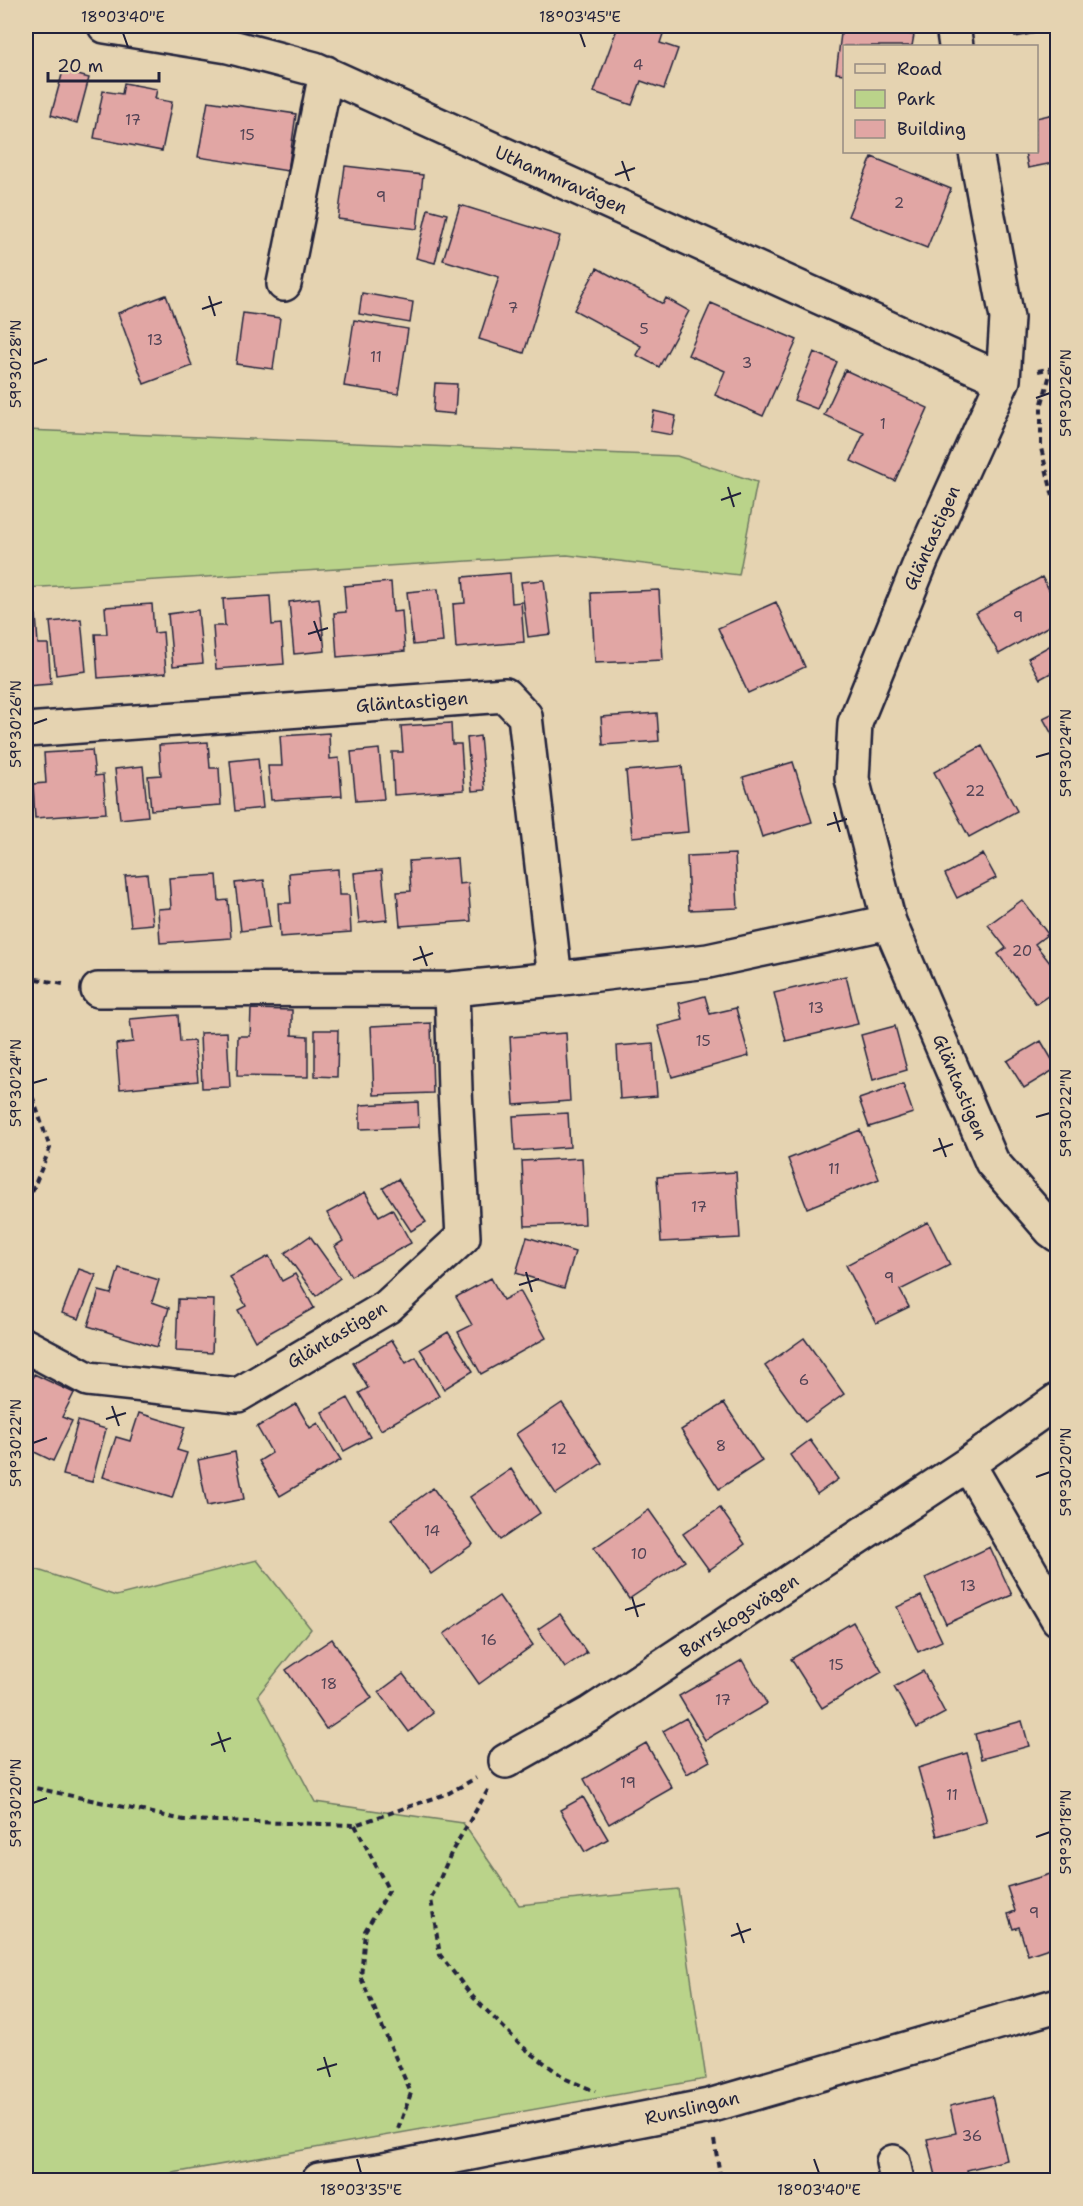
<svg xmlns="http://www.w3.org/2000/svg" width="1083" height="2206" font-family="'Shantell Sans',sans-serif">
	<rect width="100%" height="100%" fill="#e5d3b1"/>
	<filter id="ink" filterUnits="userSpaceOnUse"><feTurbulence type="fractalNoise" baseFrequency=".0167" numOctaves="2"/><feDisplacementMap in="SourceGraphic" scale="12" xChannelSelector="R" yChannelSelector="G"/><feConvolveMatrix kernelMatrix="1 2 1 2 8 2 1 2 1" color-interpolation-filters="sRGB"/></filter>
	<g filter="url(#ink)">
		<path fill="#bad38a" stroke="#6e7a62" stroke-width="1.5" d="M26,430l651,26 80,26 -18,93 -172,-20 -541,33z
			M257,1560l54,69 -53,66 57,107 148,21 56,82 159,-16 28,190 -550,97 -56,4h-74v-614l90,30z"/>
		<path fill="#e1a6a4" stroke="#22223b" stroke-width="1.5" d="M618,26h22l23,8 -3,9 18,6 -14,40 -23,-8 -9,24 -38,-13z
			M842,26l72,9 -2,11h-68v28l-8,-1z
			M1013,26h43l1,3 -42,8z
			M26,60l8,48 -8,1z
			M63,71l26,7 -12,45 -26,-8z
			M124,83l33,6 -2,10 17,3 -10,49 -68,-13 9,-47 19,3z
			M208,101l88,13 -8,57 -90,-14z
			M1058,113v49l-30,6 -3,-16h11v-34z
			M872,157l79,32 -24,59 -79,-32z
			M345,166l78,9 -6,54 -79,-10z
			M460,205l100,31 -36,117 -45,-14 20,-62 -56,-17z
			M428,209l19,5 -12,49 -19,-5z
			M597,268l66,36 3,-6 23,13 -30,56 -23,-12 5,-9 -67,-36z
			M362,293l51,9 -3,21 -51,-9z
			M166,295l26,71 -48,18 -26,-71z
			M711,303l86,37 -34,76 -48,-21 10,-24 -37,-16z
			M243,313l37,5 -7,51 -37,-5z
			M354,320l54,9 -10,65 -54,-8z
			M814,352l23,10 -20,47 -23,-9z
			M845,370l83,38 -33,73 -44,-20 13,-28 -40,-18z
			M435,383l22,1 -2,30 -22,-2z
			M654,411l22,5 -4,19 -22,-4z
			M510,573l2,30 9,-1 3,40 -68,6 -3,-44 12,-1 -2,-26z
			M1042,577l16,29v15l-59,33 -23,-41z
			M544,580l7,54 -23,3 -7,-55z
			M391,582l2,30 9,-1 3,40 -68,6 -3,-44 12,-1 -2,-26z
			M438,589l5,53 -30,3 -6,-53z
			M659,590l4,70 -68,3 -4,-70z
			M270,596l2,29 9,-1 3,40 -68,5 -3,-43h12l-2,-27z
			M319,598l6,53 -31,3 -5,-52z
			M776,602l29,65 -57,26 -30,-65z
			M152,604l2,29 9,-1 3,41 -68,5 -3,-44h12l-2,-27z
			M198,610l5,53 -30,3 -5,-52z
			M36,615l2,29h10l3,40 -25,2v-70z
			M81,619l5,52 -30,4 -6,-53z
			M1058,641v28l-18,10 -12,-21z
			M1058,711v34l-15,-27z
			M657,713l2,28 -56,4 -2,-28z
			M451,723l1,21h9l3,46 -70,5 -2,-43h11l-2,-26z
			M329,733l1,26 9,-1 3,38 -71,4 -3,-34h14l-2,-30z
			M480,736l5,54 -13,1 -5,-53z
			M208,742l2,26h9l2,37 -70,5 -3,-34 13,-1 -2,-30z
			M982,746l35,65 -48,26 -35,-65z
			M379,749l5,50 -28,2 -5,-49z
			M92,750l3,26 8,-1 3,38 -71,5 -2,-34 13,-1 -2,-30z
			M258,758l5,50 -28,3 -5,-50z
			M793,762l19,60 -50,15 -19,-60z
			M143,766l5,50 -28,3 -5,-50z
			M682,766l6,66 -56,5 -6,-66z
			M735,854l3,54 -49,2 -2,-54z
			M983,854l13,24 -39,20 -12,-24z
			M457,858l2,26 9,-1 3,38 -71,5 -3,-34 14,-1 -2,-30z
			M338,869l1,26h10l2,37 -71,5 -2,-34h13l-2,-30z
			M382,870l5,50 -28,3 -5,-50z
			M147,874l6,50 -22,2 -6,-50z
			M217,875l2,26 9,-1 3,38 -71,5 -2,-34 13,-1 -2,-30z
			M264,880l6,47 -29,4 -6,-48z
			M1022,900l26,34 -13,10 23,29v16l-22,15 -38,-50 8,-6 -18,-23z
			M846,976l12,48 -72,17 -12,-48z
			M705,996l5,18 26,-6 13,48 -77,21 -14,-51 25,-6 -4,-17z
			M251,1009l41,1v25l16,1v41l-71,-1 1,-40h12z
			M178,1015l2,27 14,-1 4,40 -78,8 -4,-45 17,-2 -3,-23z
			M431,1023l2,70 -59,2 -3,-69z
			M895,1026l12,44 -34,10 -12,-45z
			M315,1030h23l-1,47 -22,-1z
			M227,1032l3,55 -28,1 -2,-55z
			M566,1033l4,68 -56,4 -4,-68z
			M1041,1041l16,27 -33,20 -17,-27z
			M653,1043l4,53 -37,3 -3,-53z
			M903,1084l10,29 -44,14 -10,-28z
			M418,1102l1,25 -59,2v-24z
			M568,1113l2,34 -55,4 -2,-35z
			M860,1130l19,49 -72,29 -19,-49z
			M582,1158l3,66 -60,2 -3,-65z
			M736,1172l4,66 -79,4 -4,-65z
			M398,1179l28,43 -15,9 -28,-43z
			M365,1192l14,24 13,-7 19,34 -60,33 -16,-30 8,-5 -16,-28z
			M928,1222l22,43 -50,25 9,17 -33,16 -30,-58z
			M310,1236l30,42 -24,18 -31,-43z
			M527,1237l48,15 -11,36 -48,-15z
			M269,1256l13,25 13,-7 19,34 -59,33 -17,-31 8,-4 -16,-29z
			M119,1268l40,12 -7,22 17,6 -12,39 -69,-21 11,-35 12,3z
			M79,1269l17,6 -17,44 -17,-6z
			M491,1278l12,22 17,-9 26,47 -65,36 -23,-42 14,-7 -16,-28z
			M178,1299l36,1 -2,53 -36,-2z
			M448,1332l25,39 -29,18 -24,-40z
			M804,1338l40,56 -39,28 -40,-56z
			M392,1340l14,23 10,-6 23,39 -58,34 -22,-37 9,-5 -15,-25z
			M34,1374l40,19 -12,24 10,4 -19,40 -27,-13v-56z
			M348,1398l22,39 -26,14 -22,-39z
			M562,1403l40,60 -46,31 -40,-60z
			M724,1403l38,58 -43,28 -38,-59z
			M296,1404l14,24 8,-5 23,37 -61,36 -21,-35 13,-8 -15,-26z
			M139,1413l46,14 -8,23 10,3 -15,45 -69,-21 13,-40 14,4z
			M78,1421l28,8 -14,53 -29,-7z
			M810,1440l28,39 -21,15 -27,-39z
			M235,1452l9,47 -37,7 -9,-46z
			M511,1469l29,44 -40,27 -30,-43z
			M433,1488l40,56 -42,30 -40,-55z
			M720,1508l25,36 -36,26 -26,-36z
			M649,1510l36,51 -56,38 -35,-51z
			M990,1547l22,48 -66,29 -21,-46z
			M499,1596l34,49 -54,39 -35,-50z
			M921,1596l21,45 -24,11 -21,-45z
			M560,1614l27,39 -22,15 -27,-39z
			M853,1622l29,50 -60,36 -31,-49z
			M332,1639l40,59 -46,31 -40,-59z
			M742,1660l25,44 -62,36 -26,-44z
			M923,1671l22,42 -28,15 -23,-41z
			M403,1674l30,39 -24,19 -30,-40z
			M686,1718l24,43 -23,13 -24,-43z
			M1022,1721l7,25 -48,13 -6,-25z
			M646,1743l26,45 -63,36 -25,-45z
			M967,1753l20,69 -50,14 -19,-68z
			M583,1797l25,42 -23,13 -25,-42z
			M1057,1872l1,73 -30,10 -9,-28 -6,2 -5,-15 7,-3 -8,-24z
			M992,2096l15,64 -40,10 2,7 -16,3h-16l-10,-41 29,-6 -6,-27z"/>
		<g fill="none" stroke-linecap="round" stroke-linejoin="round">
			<defs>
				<path id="minor" d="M105,26l123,20 87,23 688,311
					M953,26l3,20
					M976,152l31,166 -4,62 -82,181 -66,162 -3,56 37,143 103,240 59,68 7,5
					M284,284l42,-211
					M26,730l479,-35 20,21 30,263 -103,10 -354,1
					M555,979l153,-18 181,-39
					M26,1346l62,33 150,16 149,-88 76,-70 -8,-147 -3,-101
					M968,1464l90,155
					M506,1761l85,-48 377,-249 90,-64
					M893,2162l4,18
					M319,2180l65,-10 325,-64 349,-101"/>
			</defs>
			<use href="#minor" stroke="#22223b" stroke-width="38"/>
			<path stroke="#22223b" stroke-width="4" stroke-dasharray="6 4.5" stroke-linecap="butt" d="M1052,367l-11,40v41l17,69
				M1038,371l20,-4
				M26,977l37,7
				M26,1078l24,70 -24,58
				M26,1786l158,34 171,5 94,-32 27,-15
				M488,1790l-36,61 -21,48 9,56 32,41 51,51 43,32 29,12
				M355,1825l34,66 -24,40 -4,47 50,115 -14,39
				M714,2140l7,40"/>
			<use href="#minor" stroke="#e5d3b1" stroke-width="33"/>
		</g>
	</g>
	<path fill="none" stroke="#22223b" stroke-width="2" d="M123,33l5,14M580,33l5,14M622,161l7,20M615,175l20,-7M209,296l6,20M202,309l20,-7M33,364l14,-5M1036,398l14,-5M728,487l6,20M721,500l20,-7M314,621l7,20M308,634l20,-6M33,724l14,-5M1036,757l14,-4M834,812l6,20M827,825l20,-6M420,946l7,20M413,960l20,-7M33,1083l14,-4M1036,1117l14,-4M939,1138l7,19M933,1151l20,-7M526,1272l6,20M519,1285l20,-6M112,1406l7,20M106,1419l20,-6M33,1443l14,-5M1036,1477l14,-5M632,1597l6,20M625,1610l20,-6M218,1732l7,20M211,1745l20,-7M33,1803l14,-5M1036,1837l14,-5M737,1923l7,20M731,1936l20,-7M324,2057l6,20M317,2070l20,-6M357,2159l4,14M814,2159l5,14"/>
	<g text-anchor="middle" stroke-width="5" stroke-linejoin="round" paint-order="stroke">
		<g font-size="15" fill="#524355">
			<text x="638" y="70">4</text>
			<text x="133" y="125">17</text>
			<text x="247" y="140">15</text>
			<text x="381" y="202">9</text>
			<text x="899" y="208">2</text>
			<text x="513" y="313">7</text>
			<text x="644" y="334">5</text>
			<text x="155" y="345">13</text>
			<text x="376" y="362">11</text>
			<text x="747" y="368">3</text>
			<text x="883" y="429">1</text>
			<text x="1018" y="622">9</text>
			<text x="975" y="796">22</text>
			<text x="1022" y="956">20</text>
			<text x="816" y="1013">13</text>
			<text x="703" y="1046">15</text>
			<text x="834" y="1174">11</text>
			<text x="699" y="1212">17</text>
			<text x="889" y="1283">9</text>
			<text x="804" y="1385">6</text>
			<text x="721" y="1451">8</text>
			<text x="559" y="1454">12</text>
			<text x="432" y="1536">14</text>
			<text x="639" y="1559">10</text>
			<text x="968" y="1591">13</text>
			<text x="489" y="1645">16</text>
			<text x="836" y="1670">15</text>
			<text x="329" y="1689">18</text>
			<text x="723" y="1705">17</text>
			<text x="628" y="1788">19</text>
			<text x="952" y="1800">11</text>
			<text x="1034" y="1918">9</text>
			<text x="972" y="2141">36</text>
		</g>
		<g font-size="18" fill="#22223b" stroke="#e5d3b1">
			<text transform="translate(561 180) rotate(24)" y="6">Uthammravägen</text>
			<text transform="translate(932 538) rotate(-66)" y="6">Gläntastigen</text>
			<text transform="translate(412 702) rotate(-4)" y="6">Gläntastigen</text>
			<text transform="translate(960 1087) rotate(67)" y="6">Gläntastigen</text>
			<text transform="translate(337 1335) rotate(-31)" y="6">Gläntastigen</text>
			<text transform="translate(739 1616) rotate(-33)" y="6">Barrskogsvägen</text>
			<text transform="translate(692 2108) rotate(-13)" y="6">Runslingan</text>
		</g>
	</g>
	<rect width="1083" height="2206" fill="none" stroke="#e5d3b1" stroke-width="66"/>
	<rect x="843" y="45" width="195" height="108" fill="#e5d3b1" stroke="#978c82" stroke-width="1.5"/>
	<rect x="855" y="64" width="30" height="9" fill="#e5d3b1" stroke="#978c82" stroke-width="1.5"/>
	<text x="897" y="75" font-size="18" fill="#22223b">Road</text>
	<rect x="855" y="90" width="30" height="18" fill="#bad38a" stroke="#978c82" stroke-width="1.5"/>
	<text x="897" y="105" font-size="18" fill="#22223b">Park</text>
	<rect x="855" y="120" width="30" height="18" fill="#e1a6a4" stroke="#978c82" stroke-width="1.5"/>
	<text x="897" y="135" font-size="18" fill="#22223b">Building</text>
	<path d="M48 72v9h111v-9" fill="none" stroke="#22223b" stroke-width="3"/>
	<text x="57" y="72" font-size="18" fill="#22223b" stroke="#e5d3b1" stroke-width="4.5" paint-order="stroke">20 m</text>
	<rect x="33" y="33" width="1017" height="2140" fill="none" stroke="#22223b" stroke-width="2"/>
	<g font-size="15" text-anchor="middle" fill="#22223b">
		<text x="123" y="22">18°03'40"E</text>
		<text x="580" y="22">18°03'45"E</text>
		<text transform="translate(16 364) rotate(-90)" y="5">59°30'28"N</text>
		<text transform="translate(1066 393) rotate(-90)" y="5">59°30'26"N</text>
		<text transform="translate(16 724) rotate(-90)" y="5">59°30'26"N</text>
		<text transform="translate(1066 753) rotate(-90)" y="5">59°30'24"N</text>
		<text transform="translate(16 1083) rotate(-90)" y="5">59°30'24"N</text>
		<text transform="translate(1066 1113) rotate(-90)" y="5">59°30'22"N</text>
		<text transform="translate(16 1443) rotate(-90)" y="5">59°30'22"N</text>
		<text transform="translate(1066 1472) rotate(-90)" y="5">59°30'20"N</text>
		<text transform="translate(16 1803) rotate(-90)" y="5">59°30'20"N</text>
		<text transform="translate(1066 1832) rotate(-90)" y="5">59°30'18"N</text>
		<text x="361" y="2195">18°03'35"E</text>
		<text x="819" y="2195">18°03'40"E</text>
	</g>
</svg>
